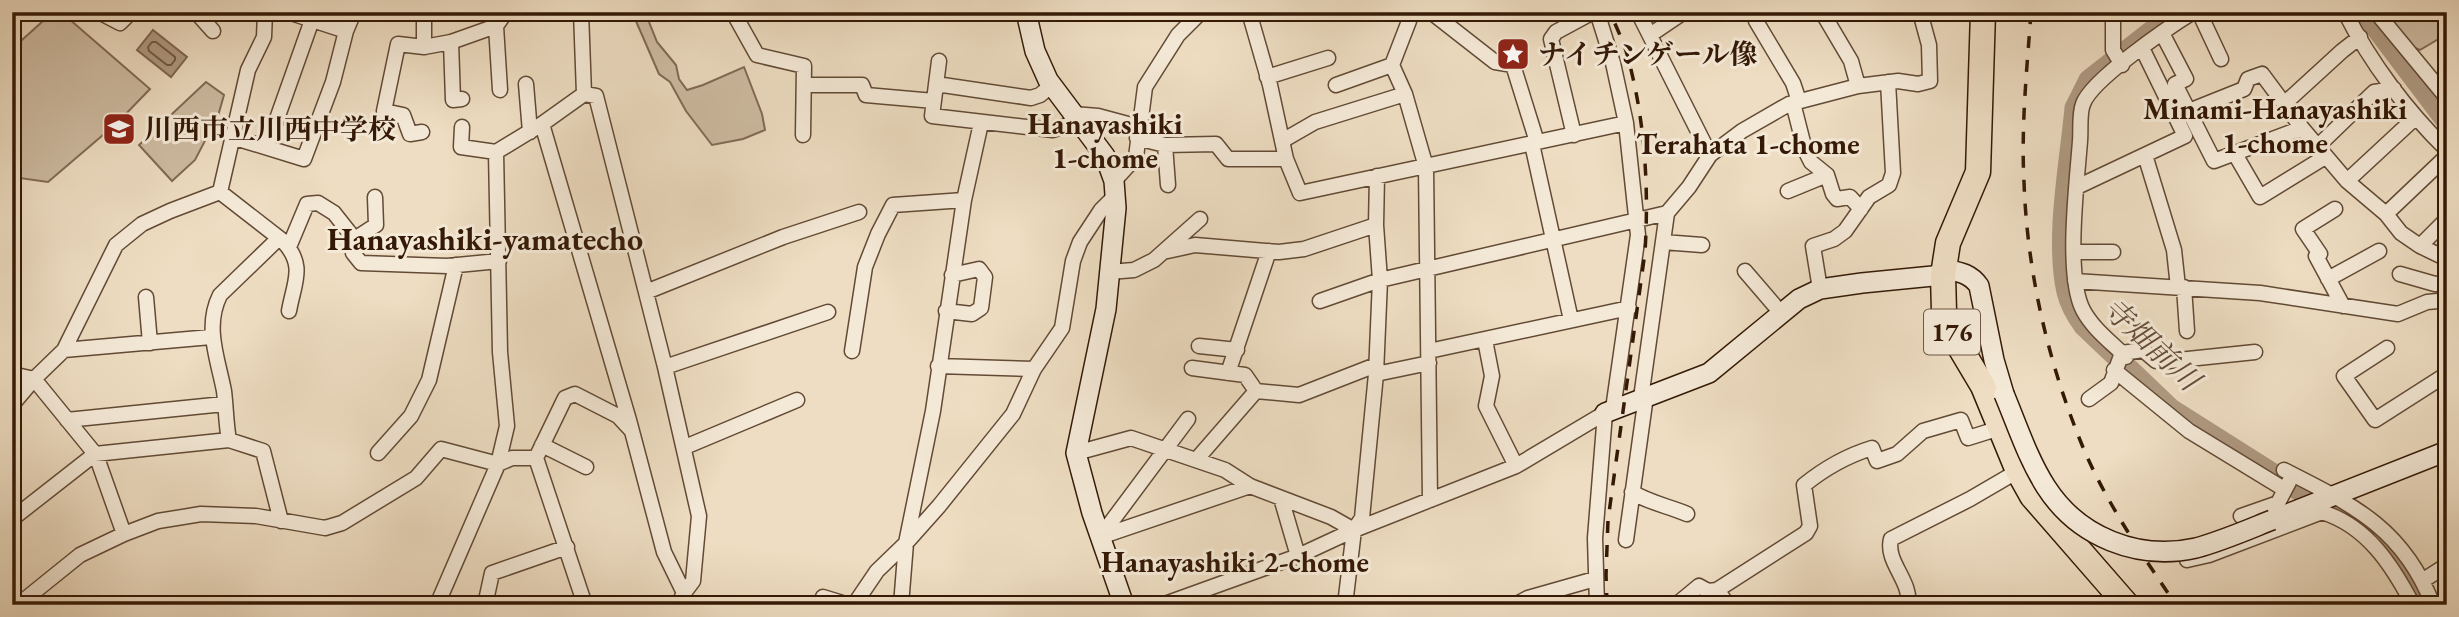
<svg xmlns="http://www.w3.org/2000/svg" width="2459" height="617" font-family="'EB Garamond','Noto Serif JP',serif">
	<rect width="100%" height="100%" fill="#eeddc2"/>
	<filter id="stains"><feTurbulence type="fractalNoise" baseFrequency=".00286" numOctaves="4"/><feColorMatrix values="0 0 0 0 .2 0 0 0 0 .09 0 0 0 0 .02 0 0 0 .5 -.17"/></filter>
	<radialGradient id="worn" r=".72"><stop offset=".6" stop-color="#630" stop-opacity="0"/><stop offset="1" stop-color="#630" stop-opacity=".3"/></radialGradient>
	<path fill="#cebca2" stroke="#816a54" stroke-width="2" d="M53,12h8l89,77 -33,34 -69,59 -36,-5v-128z
		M632,12h13l12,30 19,23 3,14 8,11 16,-5 41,-18 18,47 3,16 -22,9 -31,6 -26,-34 -16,-29 -11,-8z
		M2382,12h65v22l-27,16 -10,-4z
		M206,82l18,13 -6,21 -23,44 -23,21 -33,-36z"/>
	<path fill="#af9a82" stroke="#7e6650" stroke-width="2" d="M153,30l34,27 -16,20 -34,-27z"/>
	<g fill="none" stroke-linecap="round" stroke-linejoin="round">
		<path stroke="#725a44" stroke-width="2" d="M152,42h4l19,15v3l-4,5h-4l-18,-14 -1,-4z"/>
		<path stroke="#af9a82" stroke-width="21" d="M2176,12l-87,68 -14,28c-5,55 -20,130 -8,184 3,13 9,23 17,34l87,83 137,87 47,25 33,25 18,22 15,37
			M2364,12l83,110"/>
		<defs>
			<path id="street" d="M99,12l21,11 11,-11
				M196,12l17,19
				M288,12l58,19
				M424,12v35l27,-5 45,-16 10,-14
				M581,12l3,82 -42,30 87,296 35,132 20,41 -6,12
				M733,12l24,43 47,11 -1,69
				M1249,12l21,73 16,74 14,34 326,-70
				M1408,12l1,9 -17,44 13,29 21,73 4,333
				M1431,12l64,50 18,3 24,77
				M1597,12l16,51 13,60 12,112 -25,174
				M1638,12l72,143
				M1754,12l2,9 37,62 6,18
				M1822,12l29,49 7,25
				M2113,12v38l9,15
				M2199,12l22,47
				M2345,12c25,50 62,99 102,138
				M2376,12l71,86
				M12,15l3,-3
				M496,26l4,64
				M2162,33l24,46 -11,5 39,77 88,-33
				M1650,35l34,-23
				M451,42l2,58 9,-1
				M939,61l-7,55 121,14 26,-9
				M1267,77l61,-19
				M526,84l4,48
				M936,84l95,14 9,-3 12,-10
				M804,85h58l4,10 68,6
				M1336,85l56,-20
				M584,94l12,2 69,271 34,149 -6,65 -9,12
				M1793,103l12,47 6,12 16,13 6,19 4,5 13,-2 11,12
				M2284,104l58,-53 18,-14
				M2189,111l55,-22 4,-10 14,-5 40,54 45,53 39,33 15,19 19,13 27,13
				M1073,114l25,2 41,11
				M462,127l-1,20 35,5
				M422,132l-12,2 -7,-19 -19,-4 14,-67 26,3
				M1574,135l-23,-96 5,-7 37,-20
				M232,137l72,22 29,-77 13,-51 8,-19
				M1137,138l28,7 51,-1 12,15h58
				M1282,141l33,-19 90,-28
				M1532,144l39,176
				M1165,145l3,40
				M267,147l45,-127
				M2317,147l57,-55 20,-3
				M2235,154l25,43 65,-40
				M2145,155l29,95 4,37
				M1114,181l22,-24 9,-70 33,-52 23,-23
				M2347,181l69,-64
				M2077,187l108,-51 -43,-88
				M1788,191l39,-16
				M220,192l63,49c23,25 11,41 6,70
				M2335,209l-32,20 17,25 -4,2 27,50
				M2386,214l61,-58
				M353,240l23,-15 -1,-28
				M1663,242l39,3
				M2420,246l27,-27
				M289,247l18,-43 11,-1 16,10 19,24v16l8,10 86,3 52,-5
				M1163,252l32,-7 84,7 25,-3 72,-24
				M2074,252h39
				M1745,271l36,42
				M1109,272l25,-2 20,-10 46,-41
				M2400,274l35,10 12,-1
				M2328,279l51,-28
				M2075,281l185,12 138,21 29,-12 11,-1 9,4
				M2184,287l3,44
				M1820,289l-7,-43 21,-7 11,-8 24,-34 20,-12 4,-12 -5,-91
				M646,292l137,-55 76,-25
				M146,297l4,46
				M1320,301l60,-21 287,-67
				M946,311l26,3 9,-6 4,-31 -6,-8 -27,6
				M1485,340l7,36 -6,30 30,60
				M1199,346l38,4
				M2387,348l-43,28 31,44 72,-46
				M64,350l147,-13
				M852,351l13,-84 13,-33 15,-29 71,-5
				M1429,351l200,-43
				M2126,357c-15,-15 -33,-28 -43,-47 -18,-35 -6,-128 -3,-169 1,-11 -1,-27 3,-37 8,-24 86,-77 110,-92
				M938,366l96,3
				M665,367l163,-55
				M1192,368l53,7 11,16 -60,69
				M2114,370l75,61 95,58
				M1228,373l41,-122
				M12,374l22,5 62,76 28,79
				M1376,374l53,-11
				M1256,391l43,4 77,-30
				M1641,398l26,-185 22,-26 21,-32 32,-24 47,-27 69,-18 40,-5 20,3 12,-3 -1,-36 -9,-33
				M2089,399l22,-16 11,-30 21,-3 13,11h13l86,-9
				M12,405l22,-26 30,-29 52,-105 26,-21 28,-13 50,-19 28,-122 16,-33 1,-25
				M1188,419l-88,118 150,-51
				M67,420l157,-16
				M229,440l34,11 18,70
				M542,445l44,22
				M685,447l112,-47
				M378,453l33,-37 18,-36 27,-115
				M1076,453l55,-15 94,32 25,16 81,31 23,13
				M536,458l49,147
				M2284,470c69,35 119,58 149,135
				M1632,492c17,11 37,14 55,22
				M1281,498l17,58
				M2241,516l37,-13 11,-21
				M12,519l83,-65 134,-14c-3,-16 -3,-33 -5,-49 -6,-32 -20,-64 -4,-96l59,-57
				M1626,540l20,-144
				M2187,560l22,-5 113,-43c45,14 70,53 91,93
				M2422,581l25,-16
				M1717,590l11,15
				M18,605l62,-50 44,-21 34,-13 43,-7 55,2 69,12 17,-5 74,-45 25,-29 57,15 14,-6h24l29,-60 10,-4 43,22 13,14
				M437,605l61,-141 9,-38 -7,-74 -4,-200 46,-28
				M485,605l7,-32 75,-26
				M820,605l3,-8 26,8
				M854,605l23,-34 29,-28 33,-37 74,-92 21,-45 28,-41 11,-67 7,-19 21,-32 14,-14
				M901,605l5,-62 27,-132 31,-211 17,-77
				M1162,605l136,-49 56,-26 162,-64 89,-53
				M1345,605l9,-75 8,-12 14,-144 4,-94 -4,-55 1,-49
				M1515,605l13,-7 67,-19
				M1597,605l-2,-67 10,-125
				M1676,605l23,-19 9,5 9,-1 89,-57 4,-7 -6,-41c21,-17 42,-29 68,-37l5,13 20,-7 26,-23 38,-11 7,18 32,-10
				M1908,605c4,-24 -23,-43 -17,-66l79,-40 48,-28"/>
			<path id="secondary" d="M1026,12l9,39 13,29 57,76 9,25 2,27 -10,101 -30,144 16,60 32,92
				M1944,269c15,3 26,4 35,17l15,74 10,34
				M1605,413l104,-40 90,-74 21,-10 42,-6 81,-8
				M2272,520l175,-69"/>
			<path id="highway" d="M1983,12l-5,160 -30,71 -5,32 1,37 11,27 28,47 35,85 14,25 95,109"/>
		</defs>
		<use href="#street" stroke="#624a35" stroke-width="17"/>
		<use href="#secondary" stroke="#341906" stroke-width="22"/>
		<use href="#highway" stroke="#341906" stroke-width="27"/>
		<use href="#street" stroke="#f4e9d7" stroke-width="14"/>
		<use href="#secondary" stroke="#f4e9d7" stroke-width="19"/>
		<use href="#highway" stroke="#eeddc2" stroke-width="24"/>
		<path stroke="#341906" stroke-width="3.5" stroke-dasharray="12 12" stroke-linecap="butt" d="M2031,12c-4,57 -10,113 -7,170 3,88 23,176 56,258 23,58 61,113 96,165
			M1607,605l-1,-30 2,-55 37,-268c4,-64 0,-132 -17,-194 -4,-16 -12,-31 -18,-46"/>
		<defs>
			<path id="secondary-bridge" d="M2004,394c13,31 24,65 42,93 32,50 92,74 150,61 26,-7 51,-18 76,-28"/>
		</defs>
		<use href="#secondary-bridge" stroke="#341906" stroke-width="22" stroke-linecap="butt"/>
		<use href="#secondary-bridge" stroke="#f4e9d7" stroke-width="19"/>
	</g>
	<defs>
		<symbol id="sight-square" viewBox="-11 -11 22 22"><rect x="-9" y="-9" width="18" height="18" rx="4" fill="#8f2418" stroke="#f4e9d7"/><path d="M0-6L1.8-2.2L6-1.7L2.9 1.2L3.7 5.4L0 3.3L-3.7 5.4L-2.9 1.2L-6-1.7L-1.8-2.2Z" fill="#fff"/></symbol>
		<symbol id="school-square" viewBox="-11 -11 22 22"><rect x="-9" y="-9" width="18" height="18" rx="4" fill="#8f2418" stroke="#f4e9d7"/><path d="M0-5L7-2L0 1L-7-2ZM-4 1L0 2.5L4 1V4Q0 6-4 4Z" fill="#fff"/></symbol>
	</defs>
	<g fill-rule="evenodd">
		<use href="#sight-square" x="1494" y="35" width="38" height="38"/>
		<use href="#school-square" x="100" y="110" width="38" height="38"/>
	</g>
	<g text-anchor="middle" stroke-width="6" stroke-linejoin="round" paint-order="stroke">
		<rect fill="#f4e9d7" stroke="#6e5745" stroke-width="2" x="1924" y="309.5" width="56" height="45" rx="5"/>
		<g font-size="26" font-weight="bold" fill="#341906">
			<text x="1952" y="341">176</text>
		</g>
		<g font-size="28" font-weight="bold" fill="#341906" stroke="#f4e9d7" text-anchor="start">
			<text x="1538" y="64">ナイチンゲール像</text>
			<text x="144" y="139">川西市立川西中学校</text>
		</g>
		<g font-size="30" font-weight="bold" fill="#341906" stroke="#f4e9d7">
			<text x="2275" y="119">Minami-Hanayashiki<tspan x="2275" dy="34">1-chome</tspan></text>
			<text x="1105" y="134">Hanayashiki<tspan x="1105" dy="34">1-chome</tspan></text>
			<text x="1748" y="154">Terahata 1-chome</text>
			<text x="1235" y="572">Hanayashiki 2-chome</text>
		</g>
		<g font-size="30" font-style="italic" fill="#654d38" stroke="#f4e9d7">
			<text transform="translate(2151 344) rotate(43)" y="10">寺畑前川</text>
		</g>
		<g font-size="32" font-weight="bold" fill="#341906" stroke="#f4e9d7">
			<text x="485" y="250">Hanayashiki-yamatecho</text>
		</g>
	</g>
	<rect width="2459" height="617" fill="none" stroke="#eeddc2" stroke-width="42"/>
	<rect x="14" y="14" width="2431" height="589" fill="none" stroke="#341906" stroke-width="3.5"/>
	<rect x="21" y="21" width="2417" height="575" fill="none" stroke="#341906" stroke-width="2"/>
	<rect width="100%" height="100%" filter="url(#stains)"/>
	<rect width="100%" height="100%" fill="url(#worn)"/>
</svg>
